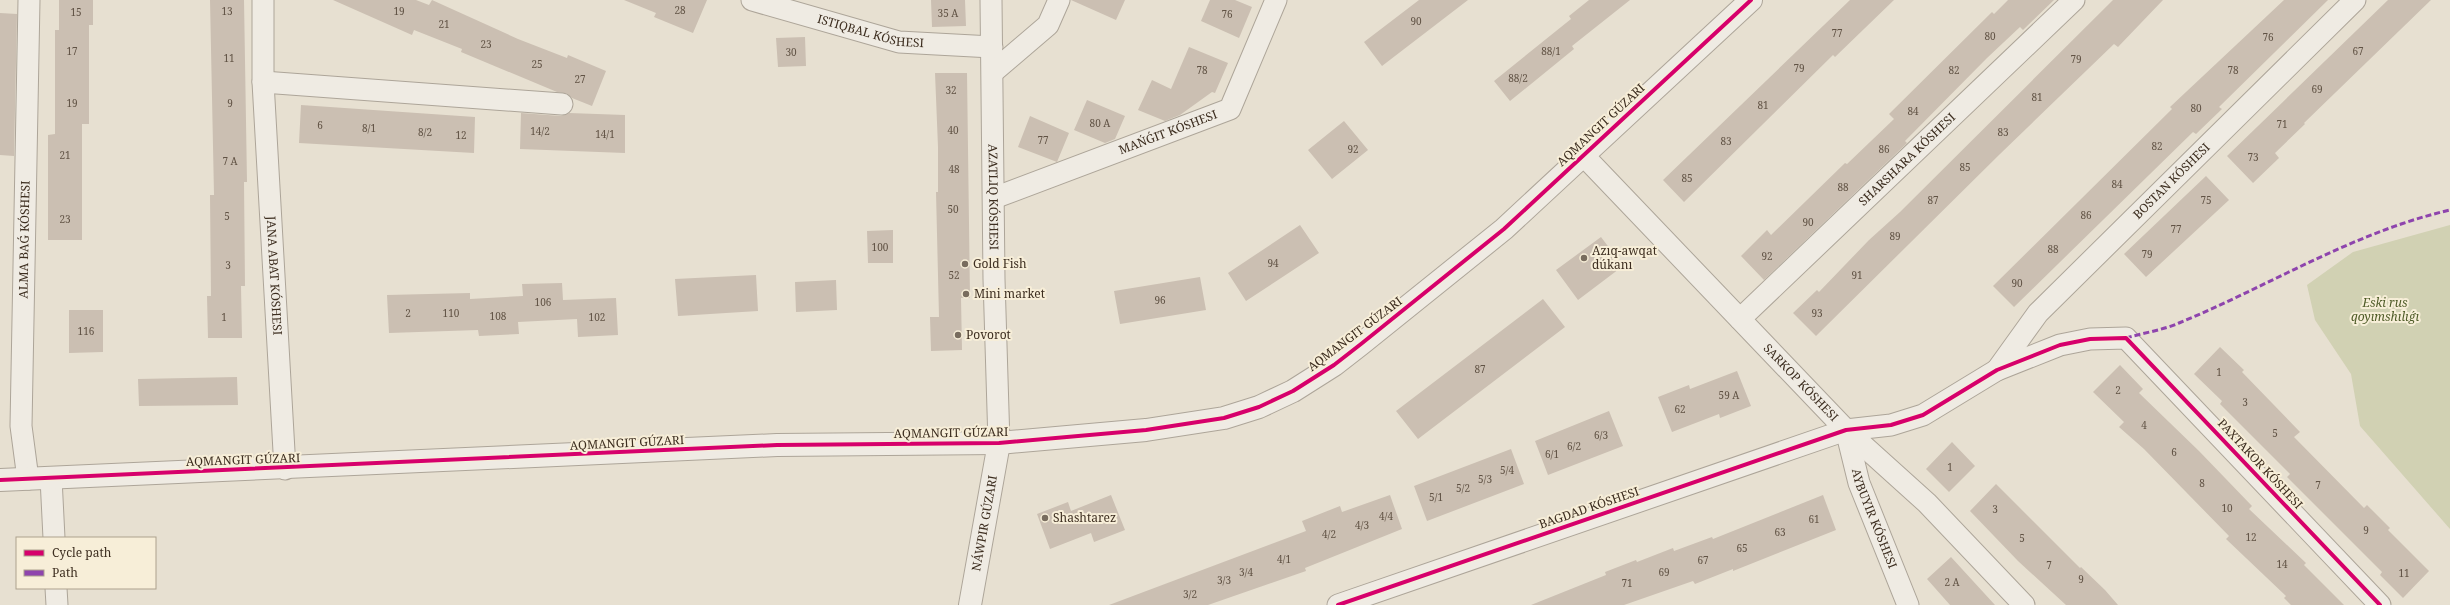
<svg xmlns="http://www.w3.org/2000/svg" width="2450" height="605" font-family="'Noto Serif',serif">
	<rect width="100%" height="100%" fill="#e7e0d1"/>
	<path fill="#d1d1b3" d="M2450,225v304l-90,-103 -9,-52 -36,-54 -8,-35 46,-33z"/>
	<path fill="#cbbfb2" d="M59,0h34v25h-4v99h-7v116h-34v-105l7,-1v-104h4z
		M210,0h34l3,182h-3l1,104h-4l1,52h-34l-1,-42h4l-1,-101h4z
		M333,0h83l13,5 3,-5 86,39 49,19 1,-3 38,16 -14,35 -20,-8 -4,-4 -11,-2 -96,-40 1,-3 -48,-19 -2,5z
		M624,0h83l-14,33 -39,-16 2,-4z
		M931,0h34l1,26 -34,1z
		M1071,0h54l-9,20z
		M1210,0h25l17,7 -13,31 -38,-17z
		M1419,0h49l-86,66 -18,-24z
		M1589,0h41l-58,46 2,3 -64,52 -16,-20 77,-62 -2,-3z
		M1850,0h44l-59,57 -2,-2 -149,147 -21,-22z
		M2008,0h46l-31,30 -3,-3 -33,31 -82,83 2,2 -143,137 -23,-24 26,-26 4,5 74,-72 2,1 47,-45 -5,-5 103,-102 2,2z
		M2113,0h50l-45,47 -4,-3 -114,110 -184,182 -23,-23 24,-23 2,2 50,-52 31,-28z
		M2284,0h44l-109,107 3,2 -26,25 -3,-2 -179,175 -21,-21 179,-177 -2,-2z
		M2388,0h43l-127,123 1,1 -30,29 4,5 -26,25 -26,-27z
		M0,13l17,1 -3,142 -14,-1z
		M805,37l1,29 -28,1 -2,-29z
		M1189,47l39,16 -13,30 -3,-1 -32,23 -15,6 -27,-11 14,-30 19,9z
		M935,73h32l3,225h-9l1,52 -31,1 -1,-34h9l-3,-125h2v-45z
		M1087,100l38,16 -10,23 -10,4 -31,-13z
		M301,105l174,12 -1,36 -175,-10z
		M521,113l40,3 8,-3 56,2v38l-105,-4z
		M1030,116l39,17 -12,29 -39,-15z
		M1344,121l24,29 -36,29 -24,-29z
		M2206,176l23,24 -83,77 -22,-23z
		M1300,225l19,28 -73,48 -18,-28z
		M893,230v33h-25l-1,-32z
		M1601,237l22,29 -45,34 -22,-30z
		M756,275l2,36 -80,5 -3,-37z
		M1200,277l6,33 -86,14 -6,-33z
		M836,280l1,30 -41,2 -1,-30z
		M562,283l1,17 53,-2 2,37 -40,2 -1,-18 -59,3 1,12 -40,2 -1,-6 -89,3 -2,-38 83,-2v6l53,-3 -1,-12z
		M1543,299l22,28 -147,112 -22,-28z
		M69,310h34v42l-34,1z
		M2220,347l24,23 -2,2 58,60 -6,5 70,71 3,-3 23,23 -2,2 41,41 -26,27 -23,-23 2,-3 -95,-95 3,-3 -70,-70 2,-3 -28,-27z
		M2120,365l23,24 -4,4 60,58 53,55 -3,3 57,54 -2,2 40,40h-53l-7,-7 2,-2 -60,-57 3,-3 -85,-87 -25,-22 5,-5 -31,-30z
		M1737,371l14,35 -31,12 -1,-4 -47,18 -14,-35 31,-12 1,4z
		M237,377l1,28 -99,1 -1,-27z
		M1609,411l14,35 -75,29 -13,-34z
		M1952,442l23,24 -26,26 -23,-23z
		M1511,449l13,35 -97,37 -13,-35z
		M1996,484l84,84 1,-1 24,23 13,15h-52l-48,-44 -48,-50z
		M1111,495l14,35 -31,12 -3,-9 -41,16 -13,-35 31,-12 3,9z
		M1390,495l12,34 -97,39 1,3 -98,34h-99l197,-74 -4,-10 38,-15 2,6z
		M1823,495l13,35 -103,41v-2l-38,15 -2,-3 -69,24h-93l75,-30 -1,-3 31,-12 1,2 36,-14 1,3 38,-14 1,2z
		M1951,557l44,48h-45l-23,-26z"/>
	<g fill="none" stroke-linecap="round" stroke-linejoin="round">
		<defs>
			<g id="minor">
				<path id="s1" d="M263,0v82l22,387"/>
				<path id="s2" d="M752,0l147,42 93,5"/>
				<path id="s3" d="M991,0l3,279 5,164"/>
				<path d="M993,72l55,-47 11,-25"/>
				<path d="M263,82l299,22"/>
				<path id="s4" d="M1583,155l263,275 81,73 97,102"/>
				<path id="s5" d="M994,198l236,-89 46,-109"/>
				<path id="s6" d="M1740,319l334,-319"/>
				<path id="s7" d="M1997,370l41,-57 317,-313"/>
				<path id="s8" d="M1846,430l13,53 49,122"/>
				<path d="M51,478l3,60"/>
				<path id="s9" d="M28,479l-7,-53 8,-426"/>
				<path d="M56,588l1,17"/>
				<path d="M1338,605l508,-175 45,-5 32,-10 74,-45 63,-25 30,-6 36,-1 254,267"/>
			</g>
			<g id="tertiary">
				<path d="M0,480l777,-35 222,-2 147,-13 78,-12 35,-11 34,-16 41,-26 27,-21 143,-115 247,-229"/>
				<path id="s10" d="M970,605l29,-162"/>
			</g>
		</defs>
		<use href="#minor" stroke="#ada599" stroke-width="23"/>
		<use href="#tertiary" stroke="#ada599" stroke-width="24"/>
		<use href="#minor" stroke="#efebe3" stroke-width="21"/>
		<use href="#tertiary" stroke="#efebe3" stroke-width="22"/>
		<path stroke="#8e44ad" stroke-width="3" stroke-dasharray="6 3" stroke-linecap="butt" d="M2126,338c17,-5 37,-8 53,-15 90,-37 175,-91 271,-113"/>
		<defs>
			<path id="cycleway" d="M0,480l777,-35 222,-2 147,-13 78,-12 35,-11 34,-16 41,-26 27,-21 143,-115 247,-229
				M1338,605l508,-175 45,-5 32,-10 74,-45 63,-25 30,-6 36,-1 254,267"/>
		</defs>
		<use href="#cycleway" stroke="#f7eed8" stroke-width="6"/>
		<use href="#cycleway" stroke="#d6006c" stroke-width="4"/>
	</g>
	<g fill="#786c5e" stroke="#f7eed8" stroke-width="1.5">
		<circle cx="1584" cy="258" r="4"/>
		<circle cx="965" cy="264" r="4"/>
		<circle cx="966" cy="294" r="4"/>
		<circle cx="958" cy="335" r="4"/>
		<circle cx="1045" cy="518" r="4"/>
	</g>
	<g text-anchor="middle" stroke-width="4" stroke-linejoin="round" paint-order="stroke">
		<g font-size="10" fill="#605244">
			<text x="680" y="14">28</text>
			<text x="227" y="15">13</text>
			<text x="399" y="15">19</text>
			<text x="76" y="16">15</text>
			<text x="948" y="17">35 А</text>
			<text x="1227" y="18">76</text>
			<text x="1416" y="25">90</text>
			<text x="444" y="28">21</text>
			<text x="1837" y="37">77</text>
			<text x="1990" y="40">80</text>
			<text x="2268" y="41">76</text>
			<text x="486" y="48">23</text>
			<text x="72" y="55">17</text>
			<text x="1551" y="55">88/1</text>
			<text x="2358" y="55">67</text>
			<text x="791" y="56">30</text>
			<text x="229" y="62">11</text>
			<text x="2076" y="63">79</text>
			<text x="537" y="68">25</text>
			<text x="1799" y="72">79</text>
			<text x="1202" y="74">78</text>
			<text x="1954" y="74">82</text>
			<text x="2233" y="74">78</text>
			<text x="1518" y="82">88/2</text>
			<text x="580" y="83">27</text>
			<text x="2317" y="93">69</text>
			<text x="951" y="94">32</text>
			<text x="2037" y="101">81</text>
			<text x="72" y="107">19</text>
			<text x="230" y="107">9</text>
			<text x="1763" y="109">81</text>
			<text x="2196" y="112">80</text>
			<text x="1913" y="115">84</text>
			<text x="1100" y="127">80 А</text>
			<text x="2282" y="128">71</text>
			<text x="320" y="129">6</text>
			<text x="369" y="132">8/1</text>
			<text x="953" y="134">40</text>
			<text x="540" y="135">14/2</text>
			<text x="425" y="136">8/2</text>
			<text x="2003" y="136">83</text>
			<text x="605" y="138">14/1</text>
			<text x="461" y="139">12</text>
			<text x="1043" y="144">77</text>
			<text x="1726" y="145">83</text>
			<text x="2157" y="150">82</text>
			<text x="1353" y="153">92</text>
			<text x="1884" y="153">86</text>
			<text x="65" y="159">21</text>
			<text x="2253" y="161">73</text>
			<text x="230" y="165">7 А</text>
			<text x="1965" y="171">85</text>
			<text x="954" y="173">48</text>
			<text x="1687" y="182">85</text>
			<text x="2117" y="188">84</text>
			<text x="1843" y="191">88</text>
			<text x="1933" y="204">87</text>
			<text x="2206" y="204">75</text>
			<text x="953" y="213">50</text>
			<text x="2086" y="219">86</text>
			<text x="227" y="220">5</text>
			<text x="65" y="223">23</text>
			<text x="1808" y="226">90</text>
			<text x="2176" y="233">77</text>
			<text x="1895" y="240">89</text>
			<text x="880" y="251">100</text>
			<text x="2053" y="253">88</text>
			<text x="2147" y="258">79</text>
			<text x="1767" y="260">92</text>
			<text x="1273" y="267">94</text>
			<text x="228" y="269">3</text>
			<text x="954" y="279">52</text>
			<text x="1857" y="279">91</text>
			<text x="2017" y="287">90</text>
			<text x="1160" y="304">96</text>
			<text x="543" y="306">106</text>
			<text x="408" y="317">2</text>
			<text x="451" y="317">110</text>
			<text x="1817" y="317">93</text>
			<text x="498" y="320">108</text>
			<text x="224" y="321">1</text>
			<text x="597" y="321">102</text>
			<text x="86" y="335">116</text>
			<text x="1480" y="373">87</text>
			<text x="2219" y="376">1</text>
			<text x="2118" y="394">2</text>
			<text x="1729" y="399">59 А</text>
			<text x="2245" y="406">3</text>
			<text x="1680" y="413">62</text>
			<text x="2144" y="429">4</text>
			<text x="2275" y="437">5</text>
			<text x="1601" y="439">6/3</text>
			<text x="1574" y="450">6/2</text>
			<text x="2174" y="456">6</text>
			<text x="1552" y="458">6/1</text>
			<text x="1950" y="471">1</text>
			<text x="1507" y="474">5/4</text>
			<text x="1485" y="483">5/3</text>
			<text x="2202" y="487">8</text>
			<text x="2318" y="489">7</text>
			<text x="1463" y="492">5/2</text>
			<text x="1436" y="501">5/1</text>
			<text x="2227" y="512">10</text>
			<text x="1995" y="513">3</text>
			<text x="1386" y="520">4/4</text>
			<text x="1814" y="523">61</text>
			<text x="1362" y="529">4/3</text>
			<text x="2366" y="534">9</text>
			<text x="1780" y="536">63</text>
			<text x="1329" y="538">4/2</text>
			<text x="2251" y="541">12</text>
			<text x="2022" y="542">5</text>
			<text x="1742" y="552">65</text>
			<text x="1284" y="563">4/1</text>
			<text x="1703" y="564">67</text>
			<text x="2282" y="568">14</text>
			<text x="2049" y="569">7</text>
			<text x="1246" y="576">3/4</text>
			<text x="1664" y="576">69</text>
			<text x="2404" y="577">11</text>
			<text x="2081" y="583">9</text>
			<text x="1224" y="584">3/3</text>
			<text x="1952" y="586">2 А</text>
			<text x="1627" y="587">71</text>
			<text x="1190" y="598">3/2</text>
		</g>
		<g font-size="12" fill="#3d2e20" stroke="#f7eed8">
			<text dy="4" stroke="none"><textPath href="#s2" startOffset="123">ISTIQBAL KÓSHESI</textPath></text>
			<text transform="translate(1601 125) rotate(-43)" y="4">AQMANGIT GÚZARI</text>
			<text dy="4" stroke="none"><textPath href="#s5" startOffset="186">MAŃǴIT KÓSHESI</textPath></text>
			<text dy="4" stroke="none"><textPath href="#s6" startOffset="231">SHARSHARA KÓSHESI</textPath></text>
			<text dy="4" stroke="none"><textPath href="#s7" startOffset="258">BOSTAN KÓSHESI</textPath></text>
			<text dy="4" stroke="none"><textPath href="#s3" startOffset="197">AZATLIQ KÓSHESI</textPath></text>
			<text dy="4" stroke="none"><textPath href="#s9" startOffset="240">ALMA BAǴ KÓSHESI</textPath></text>
			<text dy="4" stroke="none"><textPath href="#s1" startOffset="276">JANA ABAT KÓSHESI</textPath></text>
			<text transform="translate(1355 334) rotate(-37)" y="4">AQMANGIT GÚZARI</text>
			<text dy="4" stroke="none"><textPath href="#s4" startOffset="315">SARKOP KÓSHESI</textPath></text>
			<text transform="translate(951 433) rotate(-1)" y="4">AQMANGIT GÚZARI</text>
			<text transform="translate(627 443) rotate(-3)" y="4">AQMANGIT GÚZARI</text>
			<text transform="translate(243 460) rotate(-2)" y="4">AQMANGIT GÚZARI</text>
			<text transform="translate(2260 464) rotate(47)" y="4">PAXTAKOR KÓSHESI</text>
			<text transform="translate(1589 508) rotate(-19)" y="4">BAGDAD KÓSHESI</text>
			<text dy="4" stroke="none"><textPath href="#s8" startOffset="93">AYBUYIR KÓSHESI</textPath></text>
			<text dy="4" stroke="none"><textPath href="#s10" startOffset="83">NÁWPIR GÚZARI</textPath></text>
		</g>
		<g font-size="12" fill="#3d2e20" stroke="#f7eed8" text-anchor="start">
			<text x="1592" y="255">Azıq-awqat<tspan x="1592" dy="14">dúkanı</tspan></text>
			<text x="973" y="268">Gold Fish</text>
			<text x="974" y="298">Mini market</text>
			<text x="966" y="339">Povorot</text>
			<text x="1053" y="522">Shashtarez</text>
		</g>
		<g font-size="12" font-style="italic" fill="#4d5a26" stroke="#f7eed8">
			<text x="2385" y="307">Eski rus<tspan x="2385" dy="14">qoyımshılıǵı</tspan></text>
		</g>
	</g>
	<rect x="16" y="537" width="140" height="52" fill="#f7eed8" stroke="#ada18e"/>
	<rect x="24" y="550" width="20" height="6" fill="#d6006c" stroke="#ada18e"/>
	<text x="52" y="557" font-size="12" fill="#3d2e20">Cycle path</text>
	<rect x="24" y="570" width="20" height="6" fill="#8e44ad" stroke="#ada18e"/>
	<text x="52" y="577" font-size="12" fill="#3d2e20">Path</text>
</svg>
